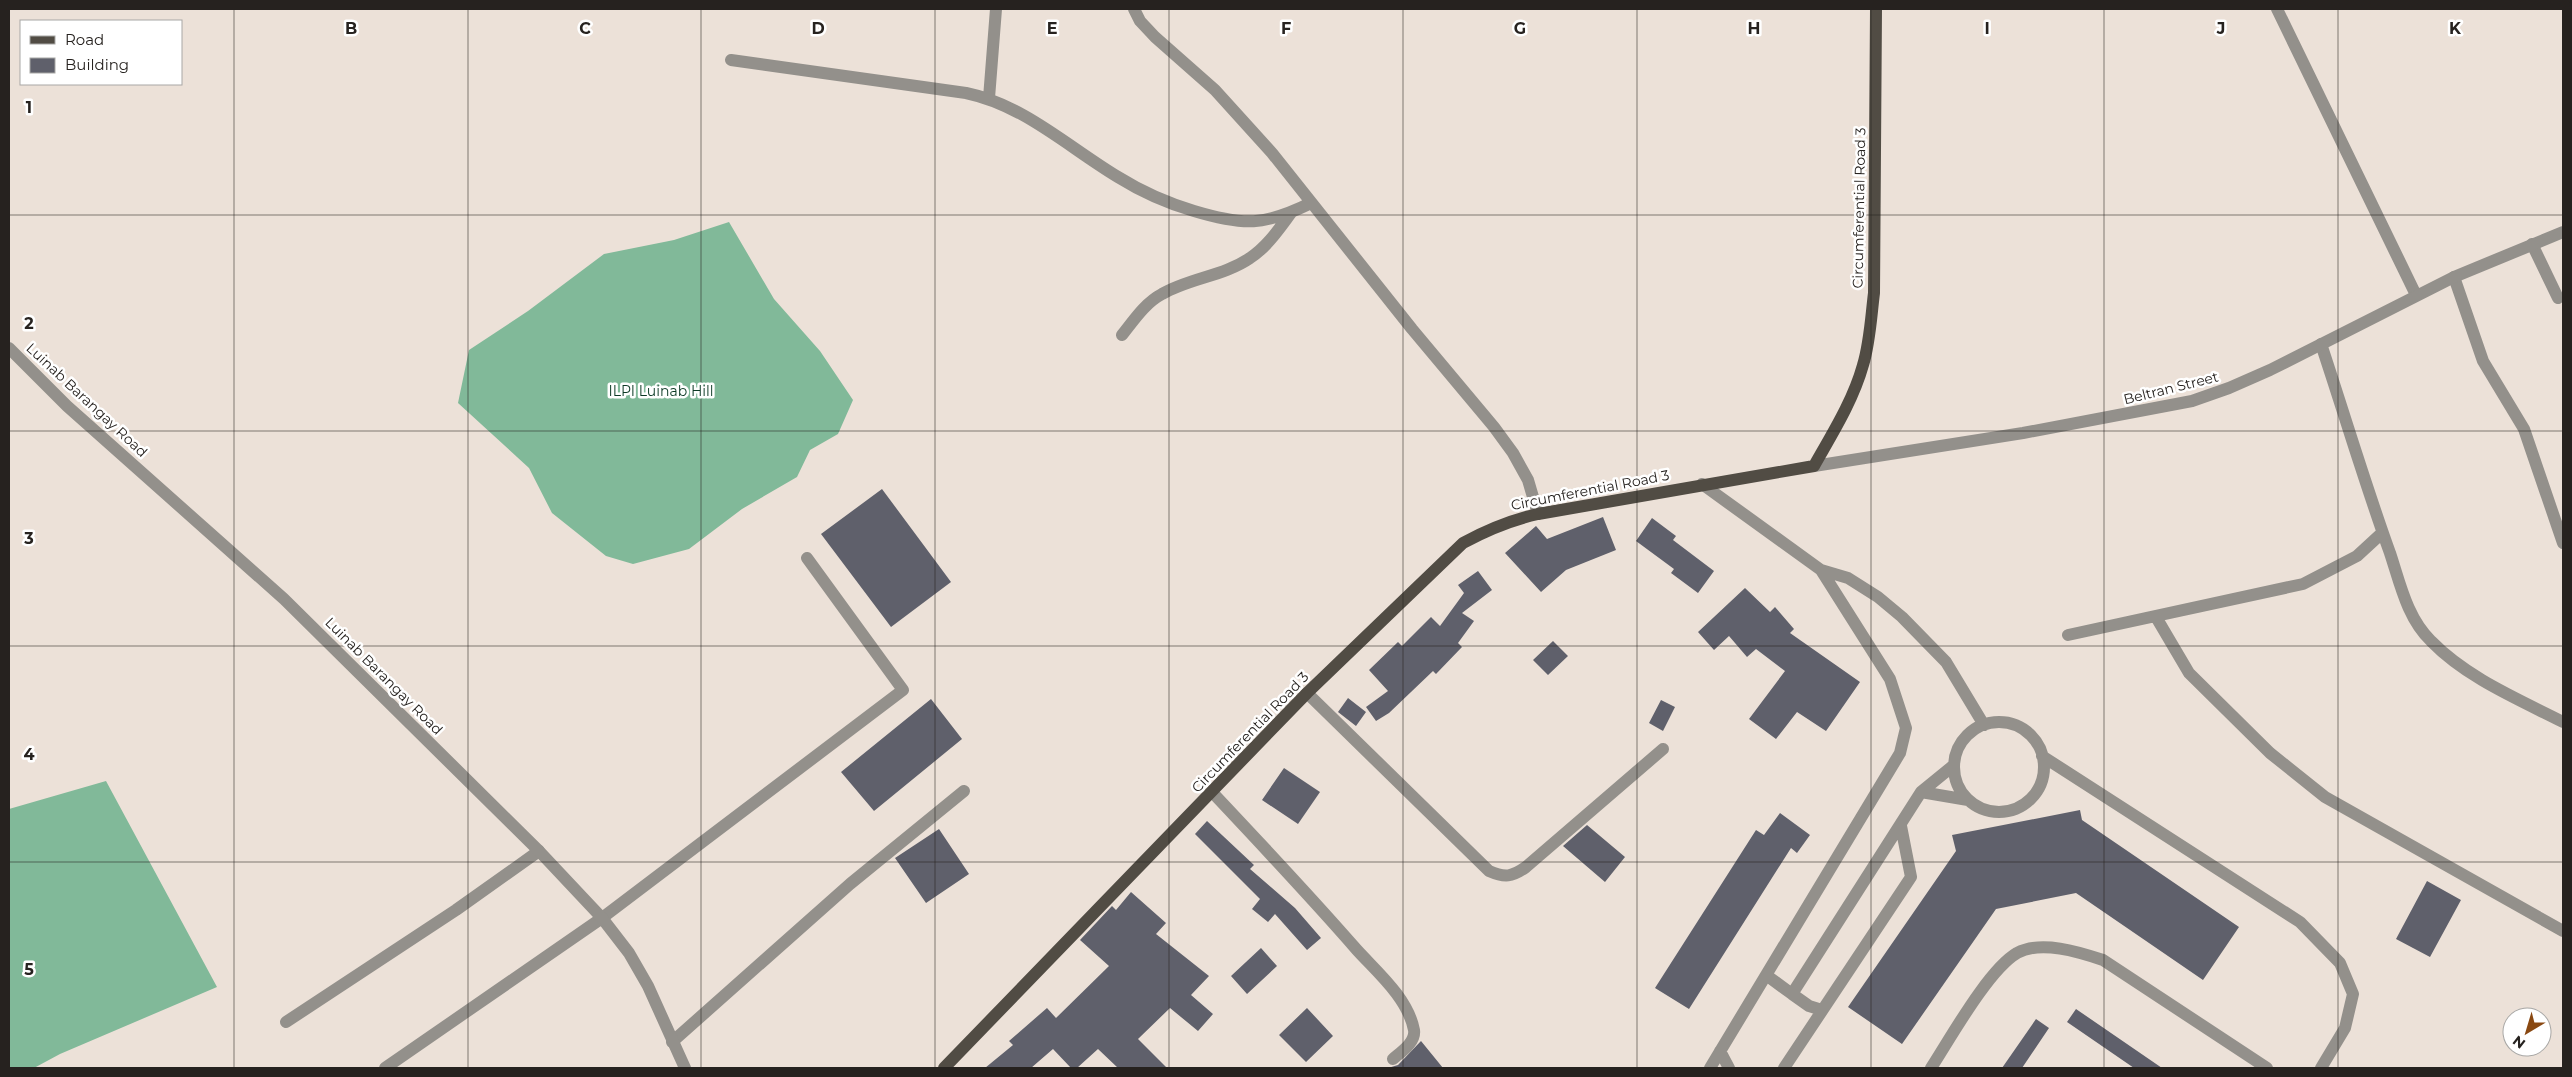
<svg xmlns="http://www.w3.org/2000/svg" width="2572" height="1077" font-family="Montserrat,sans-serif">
	<rect width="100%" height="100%" fill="#ece1d8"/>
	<path fill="#81b999" d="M729,222l45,77 46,52 33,49 -15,34 -28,16 -13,27 -55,32 -53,40 -56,15 -27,-8 -54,-43 -23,-45 -71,-65 11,-53 59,-39 76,-57 70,-14z
		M106,781l111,206 -157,67 -26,14h-25v-259z"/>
	<path fill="#5f606b" d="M882,489l69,93 -60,45 -70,-93z
		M1603,517l13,33 -50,20 -25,22 -36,-39 31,-27 11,13z
		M1652,518l24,18 -3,4 41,31 -16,22 -27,-20 3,-4 -38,-28z
		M1478,571l14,19 -30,23 12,8 -16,22 4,4 -26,27 -3,-3 -44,42 -13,8 -10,-14 22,-16 -19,-21 29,-28 4,4 29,-29 9,9 24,-33 -6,-8z
		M1745,588l25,24 5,-5 19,22 -4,4 70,49 -34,49 -29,-19 -21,27 -27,-20 36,-48 -29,-22 -9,8 -18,-21 -15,14 -16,-18z
		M1553,641l15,15 -20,19 -15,-15z
		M1348,698l18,14 -10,14 -18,-14z
		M931,699l31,40 -88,72 -33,-39z
		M1661,700l14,7 -12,24 -14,-8z
		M1284,768l36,24 -22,32 -36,-24z
		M2080,810l2,10 157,107 -36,53 -127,-87 -80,16 -94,135 -54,-37 108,-156 -4,-16z
		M1780,813l30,22 -13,18 -6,-5 -102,161 -34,-21 101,-158 8,5z
		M1207,821l47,44 -4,4 45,39 26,30 -14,12 -32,-36 -7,8 -16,-13 8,-10 -65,-65z
		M1587,825l38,32 -20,25 -42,-36z
		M939,829l30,45 -43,29 -31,-45z
		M2427,881l34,19 -31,57 -34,-18z
		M1131,892l35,31 -10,11 53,42 -18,19 22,19 -15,17 -28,-23 -32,31 29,29h-49l-20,-19 -21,19h-6l-18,-19 -22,19h-46l28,-23 -4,-4 38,-33 9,10 53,-52 -29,-26 32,-34 4,4z
		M1261,948l16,18 -30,28 -16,-18z
		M1307,1008l26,28 -27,26 -27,-27z
		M2076,1009l86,59h-28l-67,-46z
		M2036,1019l13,9 -27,40h-20z
		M1421,1041l22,27h-55l10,-3z"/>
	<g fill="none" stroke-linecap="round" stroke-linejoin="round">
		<path stroke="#93908b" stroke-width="12" d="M2532,244l26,54
			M1702,484l119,86 27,8 30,19 24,20 44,45 38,63
			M1954 767a45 45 0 1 1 90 0a45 45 0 1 1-90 0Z
			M2042,756l258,166 40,41 13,31 -8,34 -24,40
			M1921,792l47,8
			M602,918l301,-228 -96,-132
			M1766,975l26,19 129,-202 33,-27
			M1792,994l17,12 13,4
			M1720,1051l9,17
			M1710,1068l190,-315 6,-25 -16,-49 -69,-109
			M1784,1068l127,-191 -10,-51
			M1931,1068c19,-29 57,-98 86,-115 24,-13 62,-1 86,7l164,108"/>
		<path stroke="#93908b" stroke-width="12" d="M1134,9l6,12 15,16 60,53 57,63 140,176 82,98 19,26 15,27 10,34
			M2277,9l139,286
			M731,60l235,33c58,12 102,54 152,84 24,15 49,26 76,34 50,15 70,15 117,-8
			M989,98l7,-89
			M2454,277l29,84 41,68 39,114
			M1122,335c12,-15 23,-32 40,-41 27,-16 62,-18 88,-36 17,-11 29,-29 41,-45
			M2321,344c23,69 44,140 69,209 10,30 17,65 41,88 36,37 87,58 132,81
			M2156,617l33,56 81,80 55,44 238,134
			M2068,635l235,-51 54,-28 25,-23
			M1307,693l182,178c16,7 23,6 37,-4l137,-118
			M1212,792c49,52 98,104 145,158 20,22 51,48 57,80 2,12 -13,22 -21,29
			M286,1022l170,-112 83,-59
			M672,1042l178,-158 114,-93
			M385,1068l217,-150"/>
		<path stroke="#93908b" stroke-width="12" d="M9,348l58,58 217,193 255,252 63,67 27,35 19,33 37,82
			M1814,466l209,-33 169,-32 37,-13 41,-18 184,-93 109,-45"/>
		<path stroke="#514c44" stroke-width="12" d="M944,1068l363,-375 156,-150c24,-13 48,-23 75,-29l276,-48c18,-32 39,-65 49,-101 7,-23 8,-48 11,-72l2,-284"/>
	</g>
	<path fill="none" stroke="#26221f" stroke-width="1" stroke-opacity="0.55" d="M234,9v1059M468,9v1059M701,9v1059M935,9v1059M1169,9v1059M1403,9v1059M1637,9v1059M1871,9v1059M2104,9v1059M2338,9v1059M9,215h2554M9,431h2554M9,646h2554M9,862h2554"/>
	<g text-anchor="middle" stroke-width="5" stroke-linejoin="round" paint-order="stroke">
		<g font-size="14" fill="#26221f" stroke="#fff">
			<text transform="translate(1859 208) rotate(-89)" y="5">Circumferential Road 3</text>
			<text transform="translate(2171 388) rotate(-14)" y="5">Beltran Street</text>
			<text transform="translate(87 400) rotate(43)" y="5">Luinab Barangay Road</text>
			<text transform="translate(1590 490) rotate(-11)" y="5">Circumferential Road 3</text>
			<text transform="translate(384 676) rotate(45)" y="5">Luinab Barangay Road</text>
			<text transform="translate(1250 732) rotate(-46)" y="5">Circumferential Road 3</text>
		</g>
		<g font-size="14" fill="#0c3a25" stroke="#fff">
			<text x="661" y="396">ILPI Luinab Hill</text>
		</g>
	</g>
	<g font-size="16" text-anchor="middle" font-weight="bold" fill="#26221f" stroke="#fff" stroke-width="5" stroke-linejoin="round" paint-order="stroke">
		<text x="351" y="34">B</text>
		<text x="585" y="34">C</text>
		<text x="818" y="34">D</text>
		<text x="1052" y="34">E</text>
		<text x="1286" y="34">F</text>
		<text x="1520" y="34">G</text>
		<text x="1754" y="34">H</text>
		<text x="1987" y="34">I</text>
		<text x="2221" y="34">J</text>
		<text x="2455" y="34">K</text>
		<text x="29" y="113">1</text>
		<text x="29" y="329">2</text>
		<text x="29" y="544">3</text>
		<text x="29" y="760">4</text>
		<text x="29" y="975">5</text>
	</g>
	<rect width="2572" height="1077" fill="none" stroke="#26221f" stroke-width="20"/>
	<rect x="20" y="20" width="162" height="65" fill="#ffffff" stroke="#a8a7a5"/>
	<rect x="30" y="36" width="25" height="8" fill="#514c44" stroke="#a8a7a5"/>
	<text x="65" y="45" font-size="15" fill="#26221f">Road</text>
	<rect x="30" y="58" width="25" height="15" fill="#5f606b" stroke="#a8a7a5"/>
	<text x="65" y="70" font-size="15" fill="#26221f">Building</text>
	<g transform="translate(2527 1032) rotate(218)"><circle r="24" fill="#ffffff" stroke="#a8a7a5"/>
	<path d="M0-4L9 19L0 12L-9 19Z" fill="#894811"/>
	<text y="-8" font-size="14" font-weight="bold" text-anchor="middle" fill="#26221f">N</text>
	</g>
</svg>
